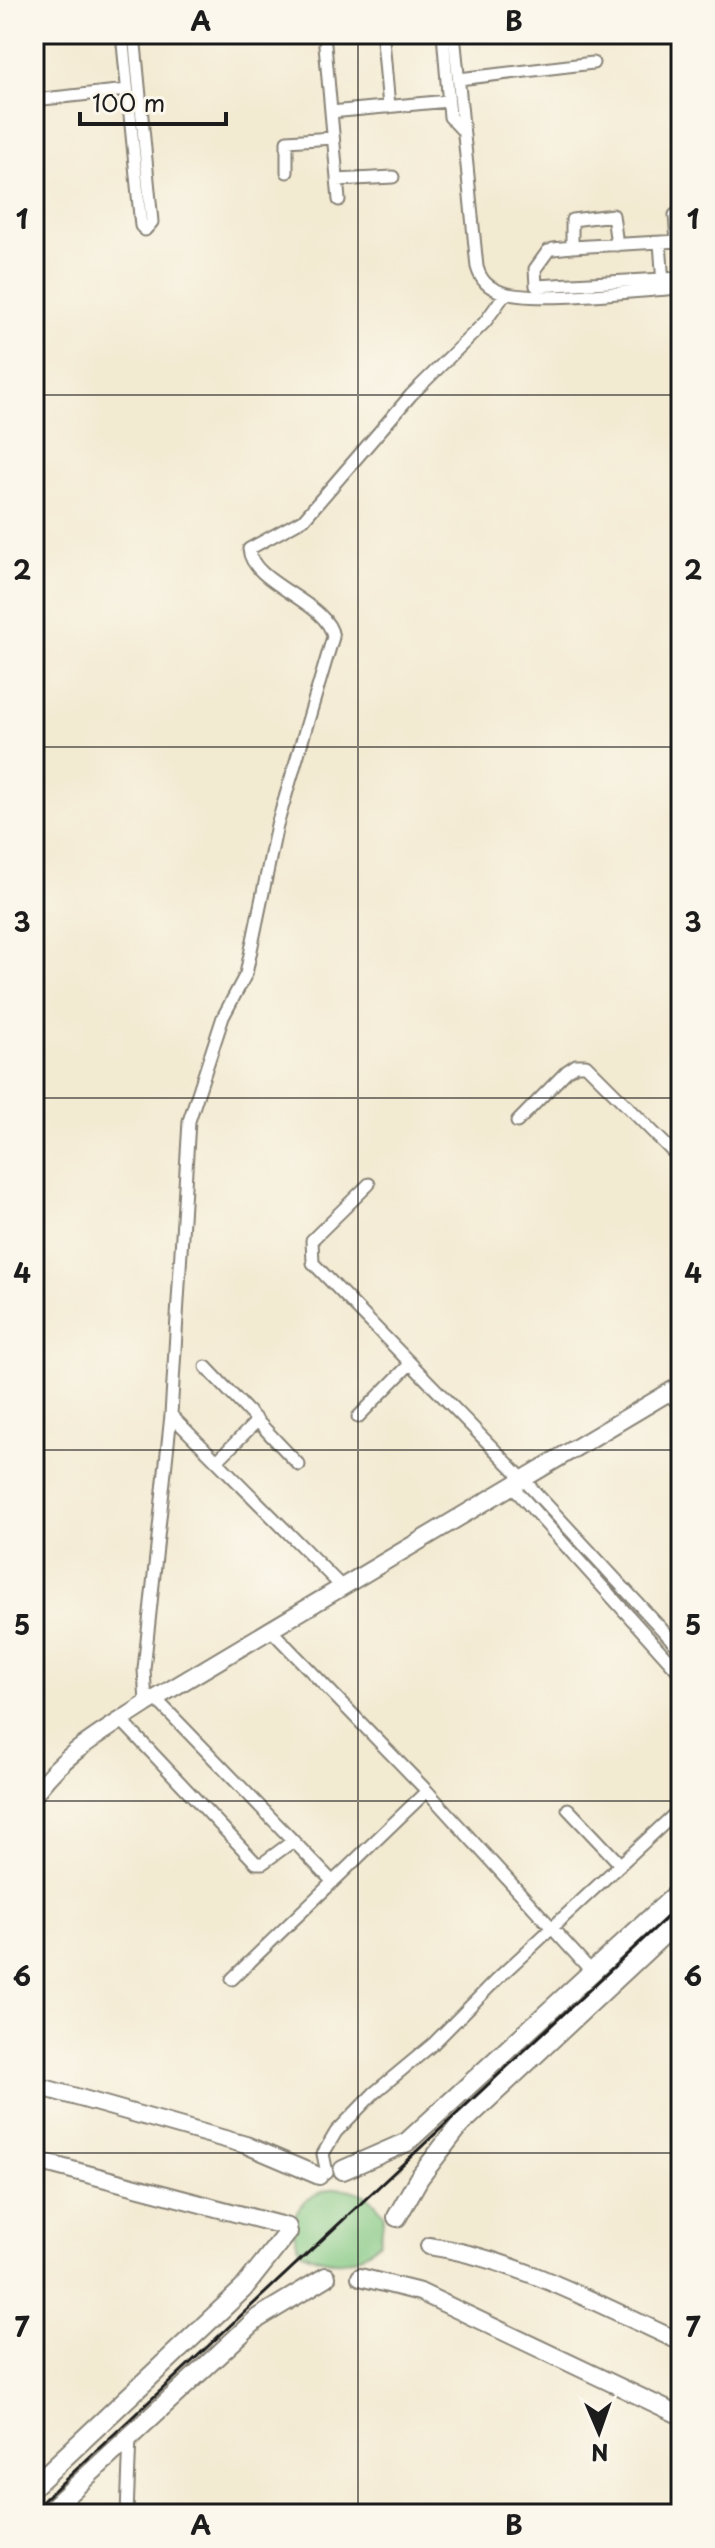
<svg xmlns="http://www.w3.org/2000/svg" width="715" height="2548" font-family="'Playpen Sans',sans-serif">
	<rect width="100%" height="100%" fill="#fbf7ec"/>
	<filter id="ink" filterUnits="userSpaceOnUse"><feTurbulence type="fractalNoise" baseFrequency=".0125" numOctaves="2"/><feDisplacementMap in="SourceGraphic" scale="16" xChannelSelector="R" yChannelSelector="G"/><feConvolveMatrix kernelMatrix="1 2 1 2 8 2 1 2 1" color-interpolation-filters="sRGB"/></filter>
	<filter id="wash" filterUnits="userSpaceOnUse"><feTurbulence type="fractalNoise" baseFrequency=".006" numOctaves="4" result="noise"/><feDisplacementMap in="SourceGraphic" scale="32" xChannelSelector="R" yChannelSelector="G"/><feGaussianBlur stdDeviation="1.8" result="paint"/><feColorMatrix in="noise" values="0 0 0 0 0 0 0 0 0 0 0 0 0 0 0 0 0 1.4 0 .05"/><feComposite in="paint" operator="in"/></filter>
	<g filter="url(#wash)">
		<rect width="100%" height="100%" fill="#f3ead2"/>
		<path fill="#82c781" stroke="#4f724e" stroke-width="2" d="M336,2188c22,1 36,8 48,26l-4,28c-25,23 -47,24 -78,10 -21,-34 0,-57 34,-64z"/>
	</g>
	<g filter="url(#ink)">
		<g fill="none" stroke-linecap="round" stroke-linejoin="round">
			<defs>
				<path id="street" d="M122,34l19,192 4,4 7,-8 -18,-188
					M443,34l7,83 13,14
					M454,34l23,233c4,14 11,20 24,25 34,12 140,-2 180,-4
					M383,40l6,67
					M325,45l14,155
					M459,79l134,-16
					M34,100l93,-10
					M331,112l117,-11
					M287,172v-31l46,-3
					M337,180l56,-3
					M677,241l-2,-26 6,-4
					M617,245l-4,-30 -41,5v27l88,-5
					M553,249l19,-2
					M548,251l-13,18 1,17 145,-8
					M663,284l-3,-42 21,-1
					M517,1122l50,-51 9,-6h10l95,95
					M369,1184l-57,56 1,23 210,216 158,171
					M206,1367l93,98
					M668,1393l13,14
					M171,1415l170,171
					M358,1417l52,-53
					M217,1461l40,-40
					M511,1485l170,189
					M269,1628l158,163 166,182
					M155,1698l178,184
					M146,1704l-2,-35 27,-254 18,-294 34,-104 23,-43 31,-149 56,-188c-5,-36 -81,-52 -84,-88l55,-30 107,-124 74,-73 20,-28
					M121,1720l135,143h7l30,-22
					M568,1809l52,55
					M232,1979l195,-188
					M327,2173l-4,-19 13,-22 38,-39 59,-49 64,-65 184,-171
					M127,2514l3,-78"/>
				<path id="secondary" d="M34,1795c29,-42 71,-64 112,-91l535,-319
					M34,2085l212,60 73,31
					M34,2160l254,67
					M429,2246c89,13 170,59 252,96
					M360,2277l60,15 261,124"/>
				<path id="primary" d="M343,2170l64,-28 274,-252
					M397,2217l22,-39 40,-52 222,-208
					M34,2486l209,-197 45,-57
					M46,2514l212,-196 68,-41"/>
			</defs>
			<use href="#street" stroke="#888377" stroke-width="15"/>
			<use href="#secondary" stroke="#888377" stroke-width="20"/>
			<use href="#primary" stroke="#888377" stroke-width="22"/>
			<use href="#street" stroke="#fff" stroke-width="11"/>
			<use href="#secondary" stroke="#fff" stroke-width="16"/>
			<use href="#primary" stroke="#fff" stroke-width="18"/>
			<path stroke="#1c1c1c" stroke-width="3" d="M34,2509l647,-605"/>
		</g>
	</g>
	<path fill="none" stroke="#1c1c1c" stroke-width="2" stroke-opacity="0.55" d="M358,34v2480M34,395h647M34,747h647M34,1098h647M34,1450h647M34,1801h647M34,2153h647"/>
	<rect width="715" height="2548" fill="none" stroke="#fbf7ec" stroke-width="88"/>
	<g transform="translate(599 2432) rotate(178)" stroke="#fbf7ec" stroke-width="6" paint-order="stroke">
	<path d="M0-6L14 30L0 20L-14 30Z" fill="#1c1c1c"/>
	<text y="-12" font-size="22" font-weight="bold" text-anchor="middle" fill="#1c1c1c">N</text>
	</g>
	<path d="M80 112v12h146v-12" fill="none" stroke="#1c1c1c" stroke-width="4"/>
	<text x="92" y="112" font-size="24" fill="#1c1c1c" stroke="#fbf7ec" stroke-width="6" paint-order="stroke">100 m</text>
	<rect x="44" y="44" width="627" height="2460" fill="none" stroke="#1c1c1c" stroke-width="3"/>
	<g font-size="26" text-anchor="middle" font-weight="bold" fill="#1c1c1c">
		<text x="201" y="31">A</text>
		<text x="514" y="31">B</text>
		<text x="22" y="229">1</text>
		<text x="693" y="229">1</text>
		<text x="22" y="580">2</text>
		<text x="693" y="580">2</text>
		<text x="22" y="932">3</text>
		<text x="693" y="932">3</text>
		<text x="22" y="1283">4</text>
		<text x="693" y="1283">4</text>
		<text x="22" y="1635">5</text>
		<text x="693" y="1635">5</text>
		<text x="22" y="1986">6</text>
		<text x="693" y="1986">6</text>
		<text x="22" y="2337">7</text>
		<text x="693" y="2337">7</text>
		<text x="201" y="2535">A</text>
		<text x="514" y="2535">B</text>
	</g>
</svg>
